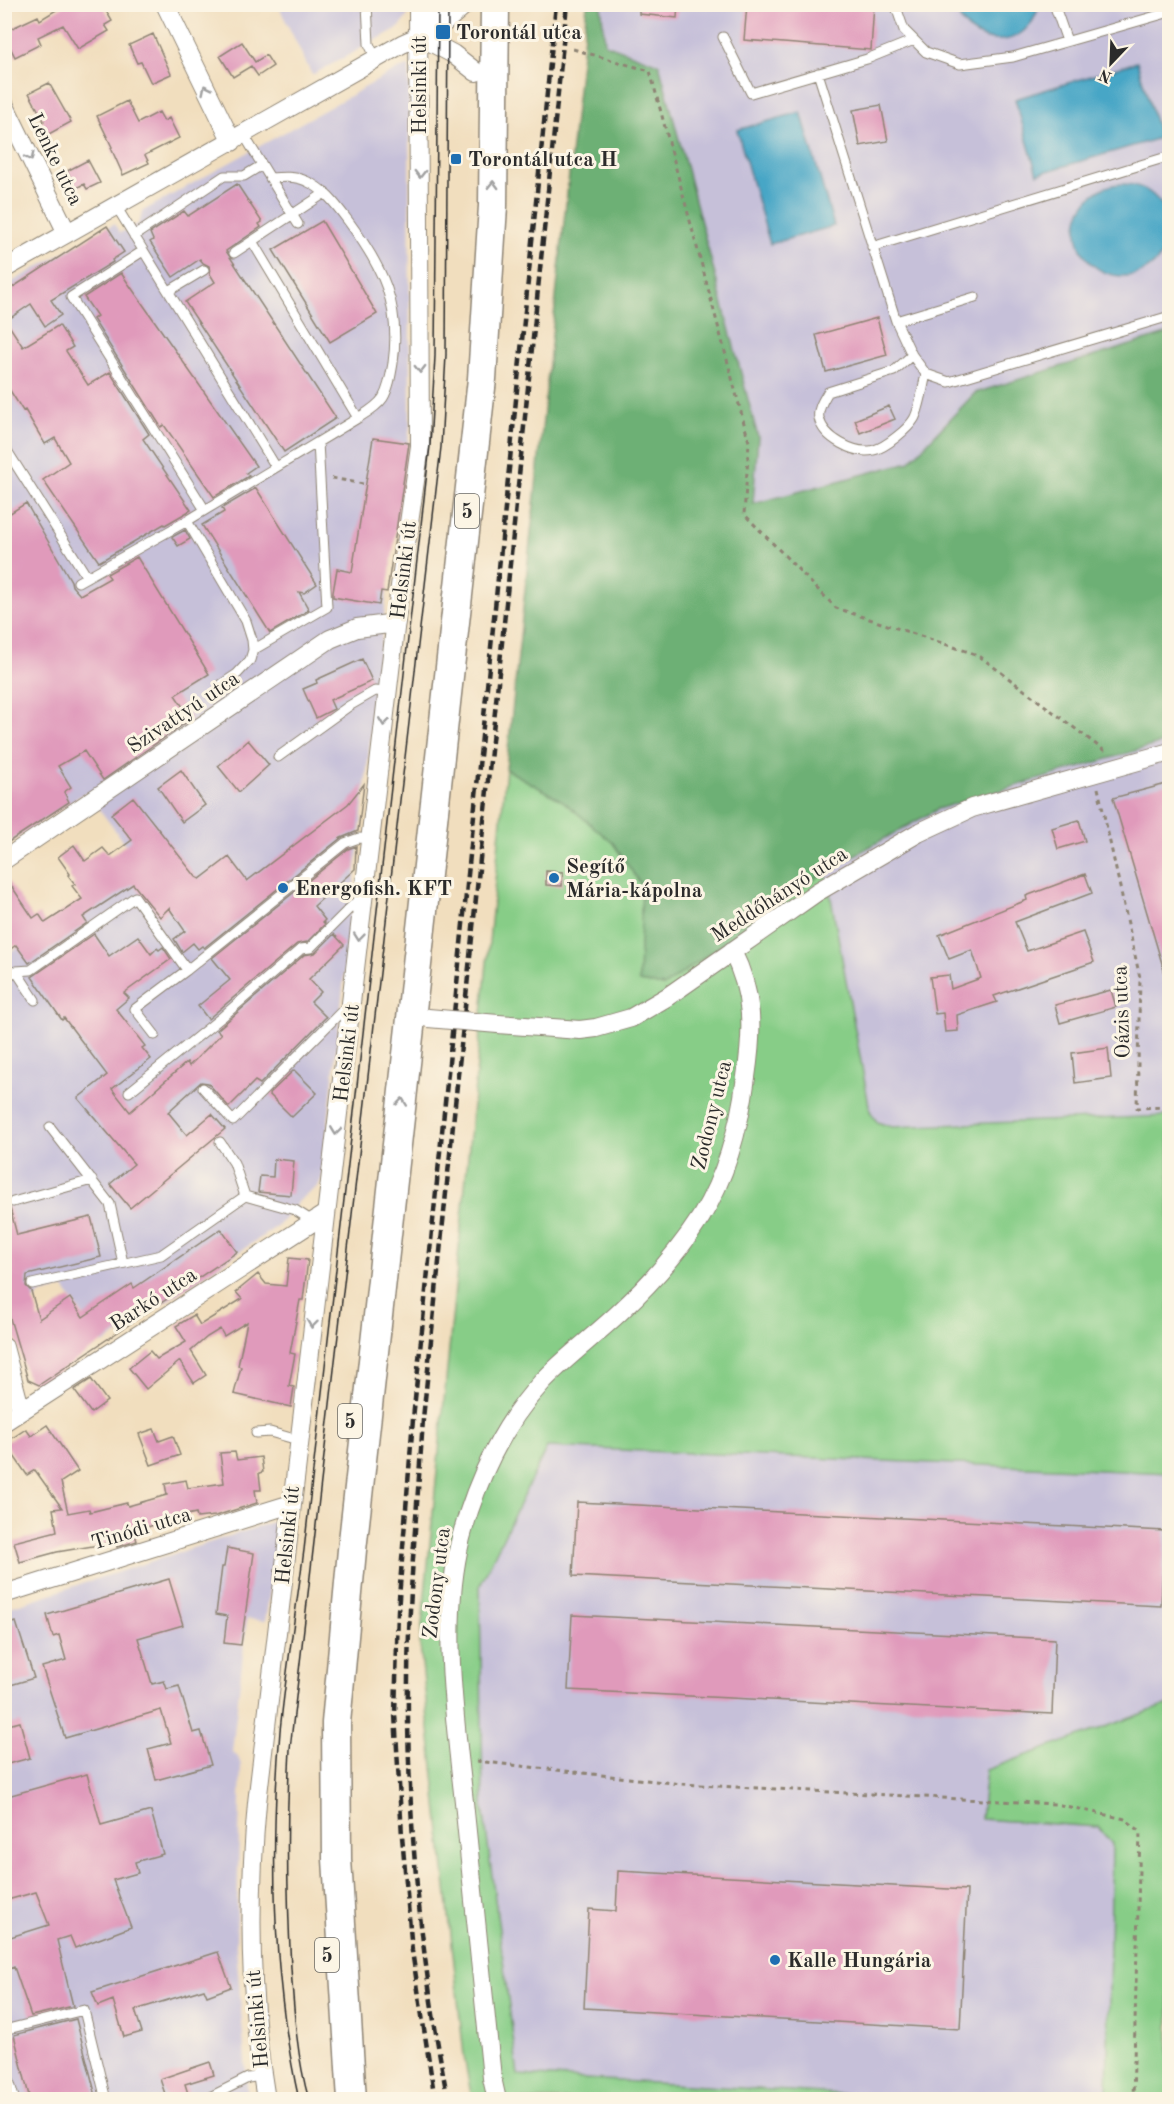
<svg xmlns="http://www.w3.org/2000/svg" width="1174" height="2104" font-family="'Old Standard TT',serif">
	<rect width="100%" height="100%" fill="#fcf5e5"/>
	<filter id="ink" filterUnits="userSpaceOnUse"><feTurbulence type="fractalNoise" baseFrequency=".0167" numOctaves="2"/><feDisplacementMap in="SourceGraphic" scale="12" xChannelSelector="R" yChannelSelector="G"/><feConvolveMatrix kernelMatrix="1 2 1 2 8 2 1 2 1" color-interpolation-filters="sRGB"/></filter>
	<filter id="wash" filterUnits="userSpaceOnUse"><feTurbulence type="fractalNoise" baseFrequency=".008" numOctaves="4" result="noise"/><feDisplacementMap in="SourceGraphic" scale="24" xChannelSelector="R" yChannelSelector="G"/><feGaussianBlur stdDeviation="1.35" result="paint"/><feColorMatrix in="noise" values="0 0 0 0 0 0 0 0 0 0 0 0 0 0 0 0 0 1.4 0 .05"/><feComposite in="paint" operator="in"/></filter>
	<g filter="url(#wash)">
		<rect width="100%" height="100%" fill="#f1debe"/>
		<path fill="#c6c0d9" d="M278,5h131v8l-9,14 -88,48z
			M601,5h568v328l-194,60 -66,69 -156,42 5,-67 -153,-393z
			M409,66l1,359 -26,189 -62,564 -4,8 -18,14 -21,25 -176,119 -39,-56 -24,6 -35,38 -1,-375 134,-97 -52,-68 -81,54v-560l109,-62 6,9 18,-9 5,-13 255,-142z
			M1169,741v375l-277,11 -15,-5 -7,-11 -44,-240 112,-62z
			M547,1447l622,26v231l-182,66 -6,49 117,8 14,17 -5,255h-182l-407,-23 -35,-269 -4,-222z
			M282,1519l-17,102 -18,-2 -15,133 6,5 3,8 -5,181 12,153h-243l-1,-490z"/>
		<path fill="#87cd87" stroke="#597c59" stroke-width="1.5" d="M506,769l57,32 50,42 29,43 -3,96 25,4 162,-115 44,240 7,11 15,5 277,-11 1,357 -623,-26 -67,138 3,222 35,268 407,24 -453,1 -8,-44 -44,-411z
			M1169,1704v395h-62l5,-255 -14,-17 -117,-8 5,-49z"/>
		<path fill="#6db074" stroke="#4c6e50" stroke-width="1.5" d="M587,5h14l4,39 54,20 99,373 -5,67 156,-42 66,-69 194,-60v408l-231,68 -112,62 -162,115 -25,-4 3,-96 -29,-43 -50,-42 -57,-32z"/>
		<path fill="#47a6c6" stroke="#396878" stroke-width="1.5" d="M954,5v-1l85,1c-11,48 -72,46 -85,0z
			M1137,62l23,76 -123,36 -22,-75z
			M801,112l33,114 -64,18 -33,-114z
			M1077 230a46 46 0 1 1 92 0a46 46 0 1 1-92 0Z"/>
		<g id="blocks">
			<path fill="#e09abb" d="M66,4h36l10,17 -7,4 4,6 -31,18 -15,-24 -25,12 3,7 -26,13 -5,-10 -6,3v-18l34,-16 2,4z
				M639,4h39l-1,14 -38,-4z
				M747,4h127l-3,46 -127,-10z
				M153,34l18,40 -20,9 -10,-21 -4,1 -8,-18z
				M242,42l13,20 11,-7 7,11 -15,10 -7,-10 -18,11 -13,-21z
				M49,83l22,39 -24,13 -6,-12 3,-2 -15,-28z
				M127,101l11,22 21,-11 5,9 5,-3 10,20 -34,17 4,8 -26,12 -12,-27 1,-1 -15,-31z
				M881,105l7,36 -28,5 -7,-36z
				M88,160l12,23 -13,6 -3,-5 -8,4 -9,-17z
				M237,184l25,38 -3,2 2,3 -35,24 110,167 -52,34 -99,-150 30,-20 -5,-8 -1,-8 -6,-3 -3,-4 -27,18 -23,-35 3,-2 -3,-7 34,-22 4,5z
				M322,221l55,93 -47,28 -57,-92z
				M107,226l17,26 -12,8 1,2 -62,38 10,15 -16,11 -14,-22 -25,17 17,26 36,-22 14,22 -7,4 22,34 22,-13 39,62 -6,5 48,71 -26,15 -1,-1 -65,38 -56,-82 26,-18 -14,-24 -10,6 -20,-34 -2,1 -19,-30v-88z
				M121,273l135,193 -10,7 3,3 -35,21 -50,-72 -3,2 -68,-108 4,-3 -13,-19z
				M877,318l10,37 -61,17 -10,-37z
				M889,406l6,13 -35,14 -5,-13z
				M373,438l36,5 -22,149 -6,-1 -2,14 -46,-8v-5l4,-23 15,3z
				M256,488l61,96 -13,9 -5,-1 10,18 -39,23 -68,-108 22,-13 -2,-4z
				M26,503l45,78 1,5 8,9 30,-17 -3,-4 30,-17 72,117 -34,21 16,24 -88,61 -19,-29 -26,15 13,21 -7,5 5,10 -65,43v-328z
				M185,530l5,9 -12,7 -6,-9z
				M362,659l10,22 -42,19 4,9 -18,9 -13,-29 14,-6 -1,-3z
				M248,740l21,25 -30,27 -21,-26z
				M181,770l24,35 -23,17 -24,-35z
				M1170,783v193l-4,1 -53,-179z
				M364,784l-6,47 -17,7 -137,110 -2,-2 -4,3 -5,-6 -11,9 -8,-13 11,-8 -16,-23 -9,9 -27,-33 -50,33 4,6 -58,40 -13,-18 -12,9v-79l29,43 6,-4 6,9 37,-24 -10,-13 3,-2 -7,-9 2,-1 -12,-17 16,-12 11,16 18,-13 7,8 22,-16 -21,-26 22,-17 63,80 4,2 29,-22 18,24 101,-77z
				M1079,820l6,21 -27,8 -6,-21z
				M356,846l-1,23 -41,37 11,14 -2,2 2,2 -18,18 -10,2 -89,75 -10,-13 32,-26 -18,-22 136,-109z
				M546,871l17,1 -1,14 -16,-1z
				M1085,874l7,19 -77,29 12,29 56,-19 11,30 -100,34 3,6 -40,13 1,16 -13,1 -2,-19 -8,1 -5,-37 19,-2 2,14 30,-11 -9,-28 -23,9 -10,-24 88,-35 -1,-4z
				M94,934l15,22 29,-20 13,18 6,-6 2,2 4,-3 8,12 -47,34 5,5 -13,11 29,37 -3,2 9,11 -39,30 18,23 57,-50 2,4 32,-32 -4,-4 87,-75 11,-2 19,-19 10,11 -35,34 12,13 -10,10 15,15 -66,67 -5,-3 -26,26 -21,-24 -7,-1 -33,30 19,23 25,-21 13,15 -95,79 -20,-24 24,-20 -56,-66 29,-23 -43,-57 -2,2 -30,-43z
				M1111,990l5,17 -56,16 -5,-18z
				M1108,1048l3,30 -36,5 -3,-30z
				M294,1070l23,23 -25,24 -23,-23z
				M274,1159l20,2 -3,34 -33,-3 2,-16 13,1z
				M4,1206l6,2 7,27 74,-18 10,40 -74,18 -1,11 5,5 8,28 31,-21 13,19 49,-33 2,4 87,-59 16,23 -198,133 -11,-5 -24,-82z
				M289,1258l19,2 -5,40h-3l-10,53 5,1 -6,32 5,1 -3,20 -57,-13 7,-27 -3,-1 9,-44 -23,14 -4,-7 -13,8 -16,14 15,24 -12,8 -14,-22 -34,28 -17,-21 21,-17 7,8 29,-17 -10,-16 18,-11 6,10 42,-26 -6,-7 22,-18 8,10 20,2z
				M91,1379l16,22 -16,12 -17,-23z
				M47,1425l31,46 -17,11 7,31 21,-4 1,3 37,-9 1,3 39,-11 -2,-11 21,-4 2,8 36,-5 -4,-30 15,-1 2,8 24,-3 2,15 -4,1 2,17h-6l2,13 -42,13 -18,2 -1,-5 -33,7 1,2 -30,9 3,10 -20,6 -1,-5 -59,10 -37,10 -6,-20 43,-11 -4,-22 9,-1 -27,-38 -8,5 -22,-32 21,-14 5,7z
				M154,1429l5,12 14,-5 7,19 -29,10 -12,-31z
				M577,1502l588,29 -4,75 -588,-30z
				M227,1548l27,5 -13,92 -17,-2 3,-27 -11,-2 6,-47h2z
				M169,1579l14,46 -45,13 14,46 12,-3 3,8 12,-3 14,47 8,-2 10,34 -55,15 -8,-31 23,-6 -10,-33 -96,28 -23,-71 24,-7 -7,-25 -6,2 -6,-22z
				M572,1615l483,24 -3,75 -484,-24z
				M16,1622l18,56 -30,9v-61z
				M20,1722l10,36 -26,7v-39z
				M87,1774l14,51 50,-14 12,43 -28,8 3,11 -25,7 18,47 -56,21 -5,-12 -13,4 16,66 -42,10 -17,-49 -10,4v-32l45,-14 -13,-33 -32,9v-104z
				M618,1871l349,19 -7,139 -376,-21 5,-99 27,2z
				M218,1952l13,35 -24,9 -3,-7 -69,21 7,22 -18,5 -11,-37 -15,6 -6,-14z
				M76,2019l21,81h-67l-16,-65z
				M210,2062l4,13 -29,9 5,16h-23l-7,-21z"/>
		</g>
	</g>
	<g filter="url(#ink)">
		<use href="#blocks" fill-opacity="0" stroke="#8e8474" stroke-width="1.5"/>
		<g fill="none" stroke-linecap="round" stroke-linejoin="round">
			<defs>
				<path id="lane" d="M367,4l2,40 7,15
					M895,4l9,26 22,22 34,12 53,-7 157,-45
					M1054,4l13,37
					M723,37l28,56 116,-34 47,-19
					M818,73l78,248 16,34 14,19 23,8 221,-66
					M244,135l54,89
					M116,206l160,261
					M134,236l90,-60h20l18,-11
					M252,241l106,177
					M872,247l298,-91
					M143,251l-72,46 134,213
					M234,253l91,-60
					M169,291l35,-21
					M896,321l79,-24
					M912,355l-18,16 -66,21c-4,7 -11,17 -9,26 4,20 36,37 55,32 12,-3 34,-21 40,-31 6,-10 9,-33 12,-45
					M4,446l83,131
					M187,521l59,100 6,19 1,10 -3,10 -13,14 -15,10
					M78,582l109,-61 171,-103c8,-5 19,-11 25,-20 6,-10 8,-23 10,-35 8,-58 -10,-95 -44,-141 -12,-16 -24,-33 -43,-41 -11,-5 -24,-4 -36,-3
					M253,650l74,-43 -9,-165
					M278,757l71,-51 26,-15 13,1
					M16,971l19,29
					M4,977l12,-6 15,-1 104,-73 52,73
					M155,1035l-20,-26 52,-39 158,-127 14,-5 11,1
					M203,1088l30,33 115,-116
					M129,1092l93,-75 79,-68 9,-1 52,-52
					M50,1127l60,77 13,59
					M245,1196l50,14 19,12
					M13,1202l79,-22
					M32,1284l129,-29 84,-59 -11,-33 -14,-21
					M256,1433l14,-1 28,8
					M4,2030l80,-20 22,90
					M204,2100l44,-22 14,-2"/>
				<path id="street" d="M165,4l67,138
					M422,32l22,-28
					M419,36l34,18 23,18
					M4,104l63,129
					M4,269l398,-225 36,-16 28,-24
					M4,860l326,-221 27,-11 39,-5
					M498,1024l82,6 16,-2 35,-10 36,-21 150,-105 101,-59 54,-25 198,-56
					M4,1347l17,64
					M4,1422l321,-208
					M4,1594l287,-90
					M4,2079l6,21
					M266,2100c-17,-99 -18,-197 -9,-297l143,-1217 20,-140 -2,-442
					M497,2100l-5,-22c-9,-92 -19,-184 -28,-276 -9,-85 -24,-180 -3,-264 15,-57 42,-114 82,-157 24,-25 53,-46 78,-70 30,-28 58,-60 80,-94 25,-41 39,-93 45,-140 7,-47 8,-83 -14,-126"/>
				<path id="primary" d="M352,2100l-15,-241 -1,-136 16,-173 130,-1171 11,-173 2,-202"/>
			</defs>
			<use href="#lane" stroke="#8e8474" stroke-width="11"/>
			<use href="#street" stroke="#8e8474" stroke-width="20"/>
			<use href="#primary" stroke="#8e8474" stroke-width="31"/>
			<path stroke="#8e8474" stroke-width="3" stroke-dasharray="4.5 4.5" stroke-linecap="butt" d="M458,34l14,-4
				M573,49l77,22 99,371 -5,72 92,94 142,47 128,97
				M332,478l31,6
				M1098,788l42,190 -3,130 33,-1
				M476,1761l205,23 375,20 69,15 15,12 -7,269"/>
			<use href="#lane" stroke="#fff" stroke-width="9"/>
			<use href="#street" stroke="#fff" stroke-width="18"/>
			<use href="#primary" stroke="#fff" stroke-width="28"/>
			<path stroke="#2b2b2b" stroke-width="1.5" d="M299,2100c-27,-121 -29,-247 -19,-369 6,-60 16,-121 24,-181l126,-1104 5,-90 3,-352
				M309,2100c-12,-42 -15,-88 -18,-132 -4,-73 -5,-146 -1,-219l151,-1302 5,-92 2,-351"/>
			<path stroke="#2b2b2b" stroke-width="4.5" stroke-dasharray="9 4.5" stroke-linecap="butt" d="M435,2100l-23,-149 -10,-115 -7,-122 3,-103 15,-192 143,-1415
				M448,2100c-31,-158 -46,-330 -38,-490 3,-63 9,-127 13,-191l144,-1415"/>
			<defs>
				<path id="street-bridge" d="M428,1018l70,6"/>
			</defs>
			<use href="#street-bridge" stroke="#8e8474" stroke-width="20" stroke-linecap="butt"/>
			<use href="#street-bridge" stroke="#fff" stroke-width="18"/>
		</g>
		<defs><path id="oneway-chevron" d="M-2-3.5L2.5 0L-2 3.5" fill="none" stroke-width="1.6" stroke-linecap="round" stroke-linejoin="round" transform="scale(1.5)"/></defs>
		<g stroke="#a0a0a0">
			<use href="#oneway-chevron" transform="translate(206 89) rotate(-116)"/>
			<use href="#oneway-chevron" transform="translate(30 157) rotate(64)"/>
			<use href="#oneway-chevron" transform="translate(420 174) rotate(90)"/>
			<use href="#oneway-chevron" transform="translate(493 185) rotate(-89)"/>
			<use href="#oneway-chevron" transform="translate(420 369) rotate(90)"/>
			<use href="#oneway-chevron" transform="translate(384 722) rotate(97)"/>
			<use href="#oneway-chevron" transform="translate(359 937) rotate(96)"/>
			<use href="#oneway-chevron" transform="translate(402 1102) rotate(-84)"/>
			<use href="#oneway-chevron" transform="translate(336 1131) rotate(97)"/>
			<use href="#oneway-chevron" transform="translate(312 1324) rotate(97)"/>
		</g>
	</g>
	<g fill="#1f6fb2" stroke="#fcf5e5" stroke-width="2">
		<rect x="435" y="24" width="16" height="16" rx="3"/>
		<rect x="450" y="153" width="12" height="12" rx="3"/>
		<circle cx="554" cy="878" r="6"/>
		<circle cx="283" cy="888" r="6"/>
		<circle cx="775" cy="1960" r="6"/>
	</g>
	<g text-anchor="middle" stroke-width="6" stroke-linejoin="round" paint-order="stroke">
		<g fill="#fcf5e5" stroke="#6a6863" stroke-width="1.5">
			<rect x="455" y="494" width="24" height="34" rx="4.5"/>
			<rect x="338" y="1404" width="24" height="34" rx="4.5"/>
			<rect x="315" y="1938" width="24" height="34" rx="4.5"/>
		</g>
		<g font-size="20" font-weight="bold" fill="#2b2b2b">
			<text x="467" y="518">5</text>
			<text x="350" y="1428">5</text>
			<text x="327" y="1962">5</text>
		</g>
		<g font-size="21" font-weight="bold" fill="#2b2b2b" stroke="#fcf5e5" text-anchor="start">
			<text x="456" y="39">Torontál utca</text>
			<text x="468" y="166">Torontál utca H</text>
			<text x="566" y="873">Segítő<tspan x="566" dy="24">Mária-kápolna</tspan></text>
			<text x="295" y="895">Energofish. KFT</text>
			<text x="787" y="1967">Kalle Hungária</text>
		</g>
		<g font-size="21" fill="#2b2b2b" stroke="#fcf5e5">
			<text transform="translate(419 85) rotate(-90)" y="7">Helsinki út</text>
			<text transform="translate(56 159) rotate(64)" y="7">Lenke utca</text>
			<text transform="translate(403 570) rotate(-83)" y="7">Helsinki út</text>
			<text transform="translate(183 712) rotate(-34)" y="7">Szivattyú utca</text>
			<text transform="translate(779 894) rotate(-33)" y="7">Meddőhányó utca</text>
			<text transform="translate(1121 1012) rotate(-92)" y="7">Oázis utca</text>
			<text transform="translate(346 1053) rotate(-83)" y="7">Helsinki út</text>
			<text transform="translate(711 1115) rotate(-76)" y="7">Zodony utca</text>
			<text transform="translate(153 1299) rotate(-33)" y="7">Barkó utca</text>
			<text transform="translate(141 1528) rotate(-17)" y="7">Tinódi utca</text>
			<text transform="translate(287 1535) rotate(-84)" y="7">Helsinki út</text>
			<text transform="translate(436 1583) rotate(-83)" y="7">Zodony utca</text>
			<text transform="translate(257 2019) rotate(-95)" y="7">Helsinki út</text>
		</g>
	</g>
	<rect width="1174" height="2104" fill="none" stroke="#fcf5e5" stroke-width="24"/>
	<g transform="translate(1111 63) rotate(203)" stroke="#fcf5e5" stroke-width="4.5" paint-order="stroke">
	<path d="M0-4.5L10 22L0 15L-10 22Z" fill="#2b2b2b"/>
	<text y="-9" font-size="16" font-weight="bold" text-anchor="middle" fill="#2b2b2b">N</text>
	</g>
</svg>
